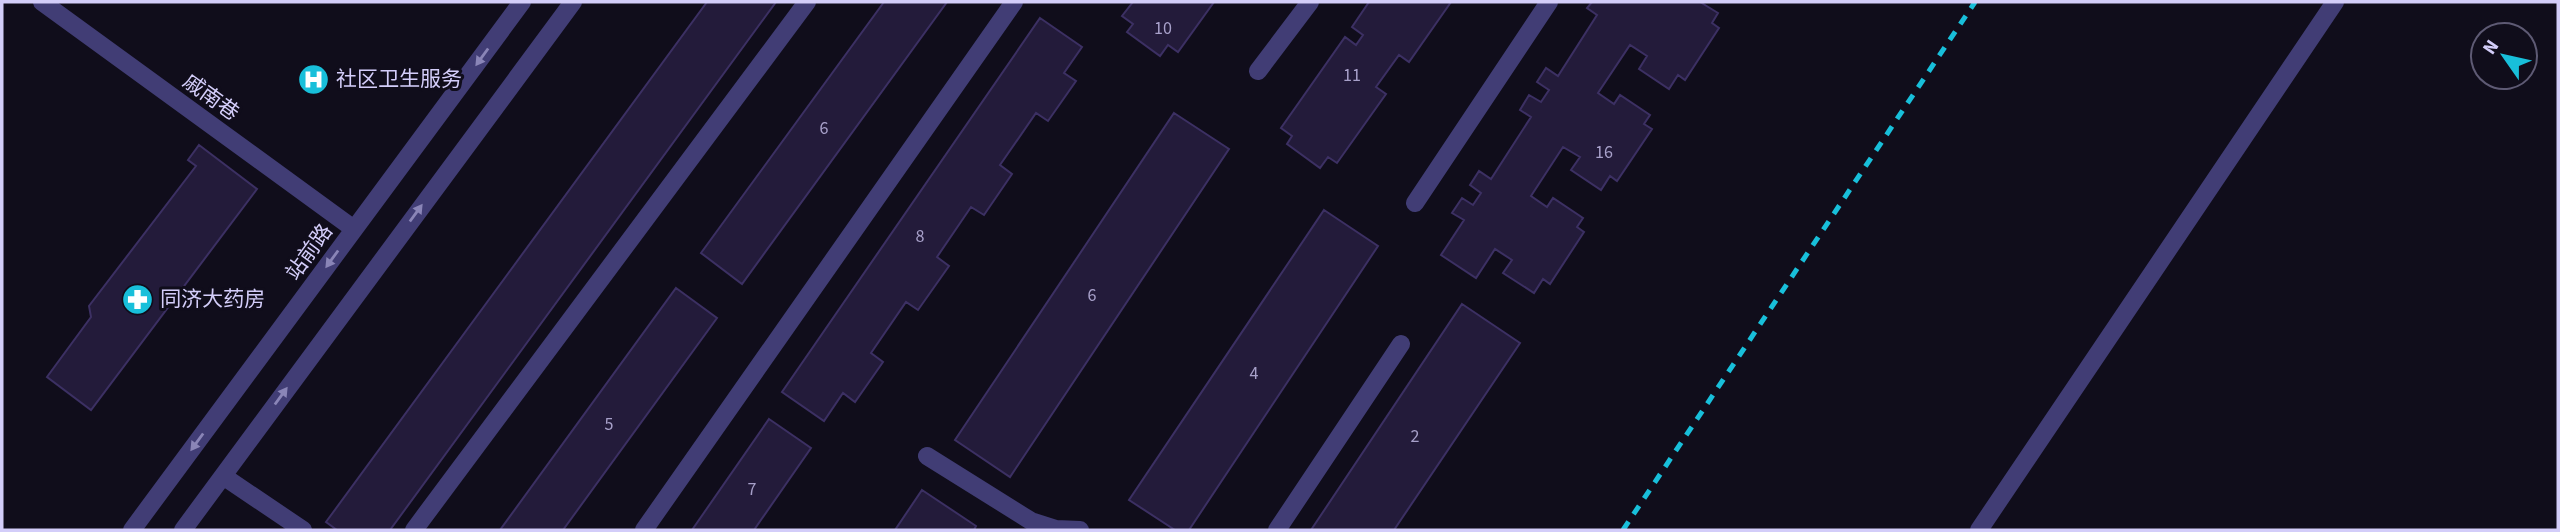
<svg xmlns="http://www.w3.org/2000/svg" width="2560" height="532" font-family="'Source Sans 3','Noto Sans SC',sans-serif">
	<rect width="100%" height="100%" fill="#100d1b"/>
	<path fill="#231b3a" stroke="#3c3063" stroke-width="2" d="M707,2h69l-386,528h-53l-11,-8z
		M884,2h63l-205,282 -41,-31z
		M1133,2h81l-36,50 -10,-7 -8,11 -33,-24 6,-8 -11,-8z
		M1369,2h82l-42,60 -10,-7 -23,32 10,7 -49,69 -9,-6 -8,11 -33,-24 5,-8 -11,-8 64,-91 11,8 7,-10 -11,-8z
		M1592,2h108l18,11 -6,10 7,5 -34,52 -7,-5 -9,14 -30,-20 8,-13 -17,-11 -32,48 16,11 6,-9 30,20 -6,9 8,5 -35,52 -7,-5 -9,14 -30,-20 9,-13 -17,-10 -32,49 16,11 6,-9 30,20 -6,9 7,5 -34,52 -7,-5 -9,14 -31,-20 9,-13 -17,-11 -19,29 -35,-23 23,-35 -12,-7 10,-15 11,7 8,-12 -11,-8 9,-14 12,8 40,-62 -11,-7 9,-15 12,7 8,-12 -12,-8 9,-14 12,8 39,-61 -10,-7z
		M1040,18l42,29 -18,26 12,8 -28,40 -12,-8 -36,52 12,9 -28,41 -13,-8 -34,50 12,9 -31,44 -12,-8 -35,51 12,9 -28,40 -12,-9 -19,28 -42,-29z
		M1174,113l55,36 -219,328 -55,-37z
		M199,145l58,44 -166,221 -44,-33 44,-60 -2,-11 107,-140 -8,-6z
		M1324,210l54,36 -189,284h-14l-46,-30z
		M676,288l41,30 -154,212h-63z
		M1462,304l58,39 -126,187h-83z
		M769,419l42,29 -57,82h-62z
		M922,490l54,36 -2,4h-79z"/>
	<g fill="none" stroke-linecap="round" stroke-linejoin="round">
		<path stroke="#413d75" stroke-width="18" d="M42,2l312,227
			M1258,71l52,-69
			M1415,203l134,-201
			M927,456l104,65 25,8 24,1
			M223,476l80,54
			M132,530l390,-528
			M183,530l390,-528
			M414,530l393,-528
			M644,530l370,-528
			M1277,530l124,-186
			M1979,530l356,-528"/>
		<path stroke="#18bfda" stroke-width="5" stroke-dasharray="10 9" stroke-linecap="butt" d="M1623,530l352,-528"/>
	</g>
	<defs><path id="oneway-solid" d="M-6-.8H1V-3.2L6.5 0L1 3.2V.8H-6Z" transform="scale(1.75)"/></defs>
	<g fill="#8a85b7">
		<use href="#oneway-solid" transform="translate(482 57) rotate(126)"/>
		<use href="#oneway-solid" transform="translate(416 213) rotate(-54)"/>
		<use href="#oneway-solid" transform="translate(332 259) rotate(126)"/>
		<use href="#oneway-solid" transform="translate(281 396) rotate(-54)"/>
		<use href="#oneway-solid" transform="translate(197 442) rotate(126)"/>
	</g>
	<defs>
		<symbol id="hospital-disc" viewBox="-11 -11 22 22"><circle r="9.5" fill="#18bfda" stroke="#100d1b"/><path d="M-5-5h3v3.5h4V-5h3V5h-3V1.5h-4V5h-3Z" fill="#fff"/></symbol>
		<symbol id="pharmacy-disc" viewBox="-11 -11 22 22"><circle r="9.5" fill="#18bfda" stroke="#100d1b"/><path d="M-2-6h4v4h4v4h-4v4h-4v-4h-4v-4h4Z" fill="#fff"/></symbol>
	</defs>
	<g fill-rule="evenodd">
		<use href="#hospital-disc" x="296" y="62" width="35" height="35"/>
		<use href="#pharmacy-disc" x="120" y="282" width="35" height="35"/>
	</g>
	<g text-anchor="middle" stroke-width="6" stroke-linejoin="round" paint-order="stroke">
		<g font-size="18" fill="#a7a0c9">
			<text x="1163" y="34">10</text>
			<text x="1352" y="81">11</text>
			<text x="824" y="134">6</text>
			<text x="1604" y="158">16</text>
			<text x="920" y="242">8</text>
			<text x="1092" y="301">6</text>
			<text x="1254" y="379">4</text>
			<text x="609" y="430">5</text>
			<text x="1415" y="442">2</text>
			<text x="752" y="495">7</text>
		</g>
		<g font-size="21" fill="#d3cdf9" stroke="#100d1b" text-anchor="start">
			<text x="336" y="86">社区卫生服务</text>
			<text x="160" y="306">同济大药房</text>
		</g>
		<g font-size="21" fill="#d3cdf9" stroke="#100d1b">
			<text transform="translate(211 97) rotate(36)" y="7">戚南巷</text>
			<text transform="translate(309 252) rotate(-54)" y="7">站前路</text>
		</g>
	</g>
	<rect width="2560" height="532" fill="none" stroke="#d3cdf9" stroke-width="7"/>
	<g transform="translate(2504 56) rotate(304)"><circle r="33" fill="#100d1b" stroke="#5e5a74" stroke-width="2"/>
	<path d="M0-5L12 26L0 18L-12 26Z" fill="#18bfda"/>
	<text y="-10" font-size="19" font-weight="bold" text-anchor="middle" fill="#d3cdf9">N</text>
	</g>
</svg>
